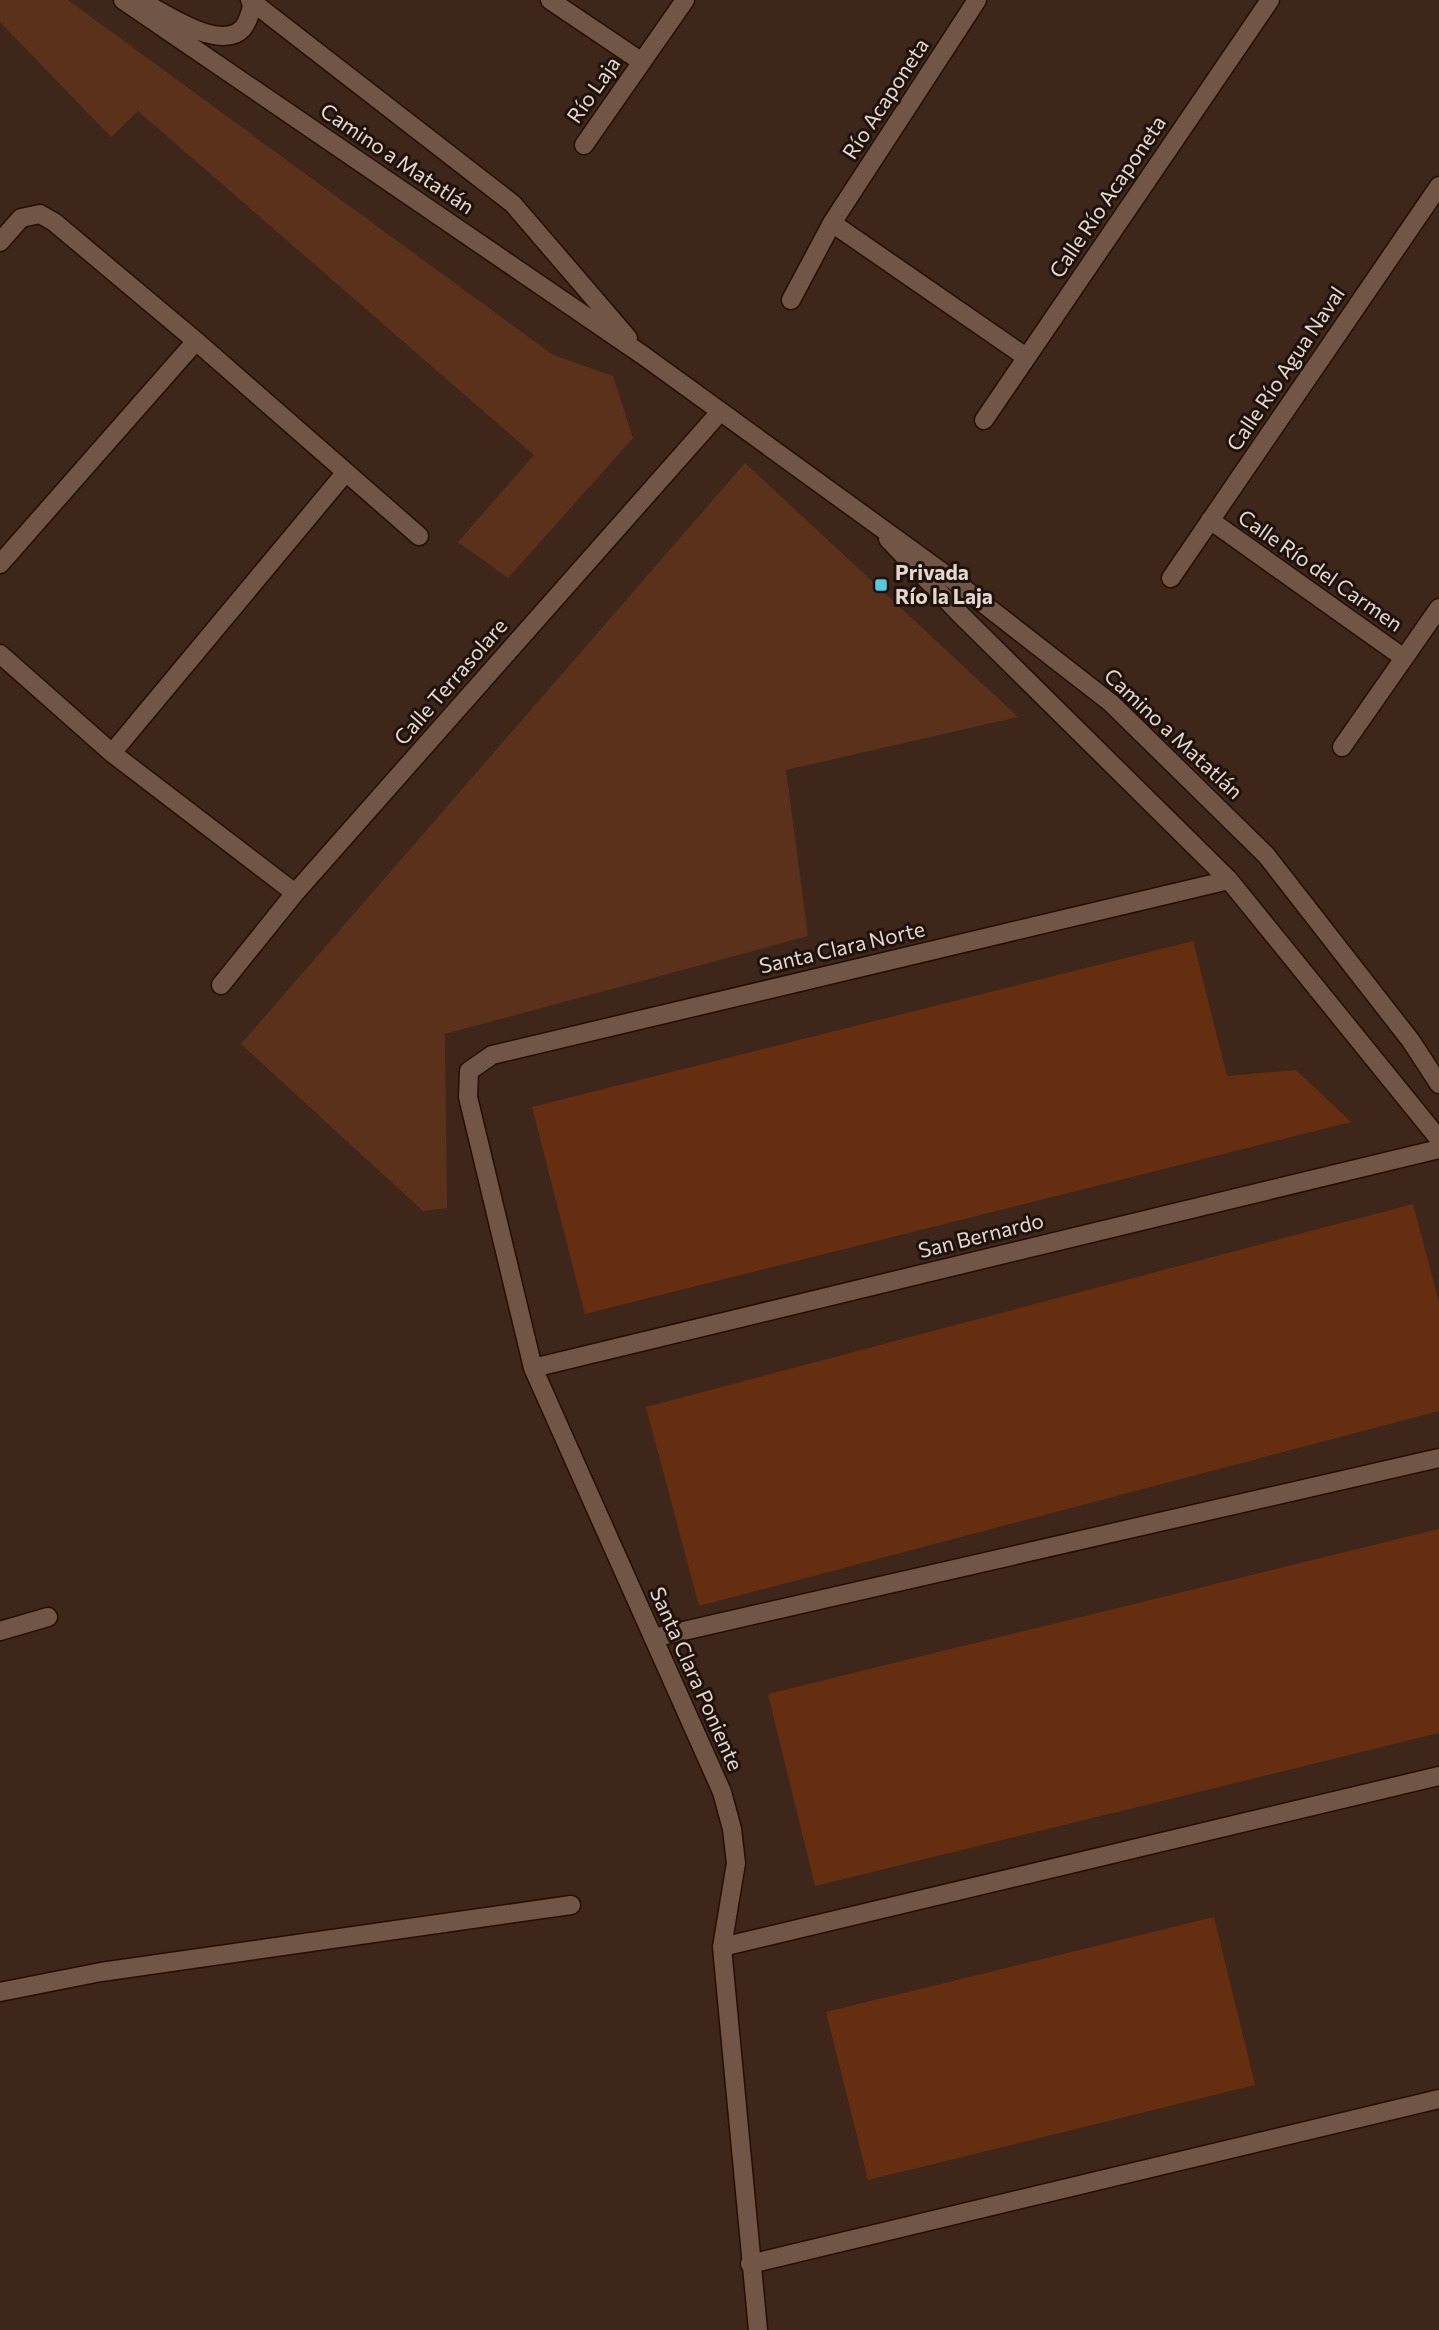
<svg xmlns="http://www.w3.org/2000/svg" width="1439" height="2330" font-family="Commissioner,sans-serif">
	<rect width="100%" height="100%" fill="#3f261a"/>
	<path fill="#5b311c" d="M0,0h68l485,355 60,21 20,62 -125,140 -50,-36 76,-87 -396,-344 -27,26 -111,-115z
		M745,463l273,254 -232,53 22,166 -363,98 2,174 -24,3 -182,-167z"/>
	<path fill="#652e10" d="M1193,941l34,135 69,-6 55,52 -766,192 -53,-207z
		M1413,1204l26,98v109l-740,195 -53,-199z
		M1439,1529v204l-624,153 -47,-192z
		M1214,1917l41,168 -387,95 -42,-168z"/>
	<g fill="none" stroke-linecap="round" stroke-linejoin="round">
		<defs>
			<path id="minor" d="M550,0l92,62
				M584,145l101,-145
				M832,223l194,134
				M0,242l21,-24 19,-4 14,8 142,119 223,195
				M791,300l41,-77 145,-223
				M984,420l286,-420
				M1210,520l194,138
				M888,539l72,75 269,266 210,259
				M0,564l196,-223
				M1171,578l268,-392
				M0,654l112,99 183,140
				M1342,747l97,-139
				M112,753l234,-281
				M221,985l74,-92 425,-481
				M533,1368l906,-219
				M0,1631l48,-14
				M653,1638l786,-180
				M722,1947l717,-171
				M0,1992l101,-20 470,-67
				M750,2264l689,-165
				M758,2330l-36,-383 14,-84 -4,-34 -10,-37 -189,-424 -65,-271 1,-26 23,-16 737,-175"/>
			<path id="tertiary" d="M123,0l521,356 309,224 158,123 155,152 145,186 28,43
				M250,0l263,204 115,134
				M145,3c22,12 77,49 98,25 6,-7 8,-18 10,-26"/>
		</defs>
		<use href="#minor" stroke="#250e04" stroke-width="21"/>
		<use href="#tertiary" stroke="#250e04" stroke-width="21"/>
		<use href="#minor" stroke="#715547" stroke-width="18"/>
		<use href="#tertiary" stroke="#715547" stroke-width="18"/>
	</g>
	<rect fill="#55cadf" stroke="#1e120d" stroke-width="2.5" x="874" y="578" width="14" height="14" rx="3.5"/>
	<g text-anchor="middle" stroke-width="6" stroke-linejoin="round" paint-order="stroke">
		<g font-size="21" fill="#e7d6ce" stroke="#1e120d">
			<text transform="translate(594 90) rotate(-55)" y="7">Río Laja</text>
			<text transform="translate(886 99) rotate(-57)" y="7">Río Acaponeta</text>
			<text transform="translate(397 159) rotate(34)" y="7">Camino a Matatlán</text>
			<text transform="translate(1108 197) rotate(-56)" y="7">Calle Río Acaponeta</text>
			<text transform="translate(1286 369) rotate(-56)" y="7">Calle Río Agua Naval</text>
			<text transform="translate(1320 571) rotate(35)" y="7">Calle Río del Carmen</text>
			<text transform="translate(451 682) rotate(-49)" y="7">Calle Terrasolare</text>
			<text transform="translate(1173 734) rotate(43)" y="7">Camino a Matatlán</text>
			<text transform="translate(842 948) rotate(-13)" y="7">Santa Clara Norte</text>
			<text transform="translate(981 1236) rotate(-14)" y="7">San Bernardo</text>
			<text transform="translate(696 1679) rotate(66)" y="7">Santa Clara Poniente</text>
		</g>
		<g font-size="21" font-weight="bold" fill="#e7d6ce" stroke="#1e120d" text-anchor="start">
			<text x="895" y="580">Privada<tspan x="895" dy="24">Río la Laja</tspan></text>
		</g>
	</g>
</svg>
